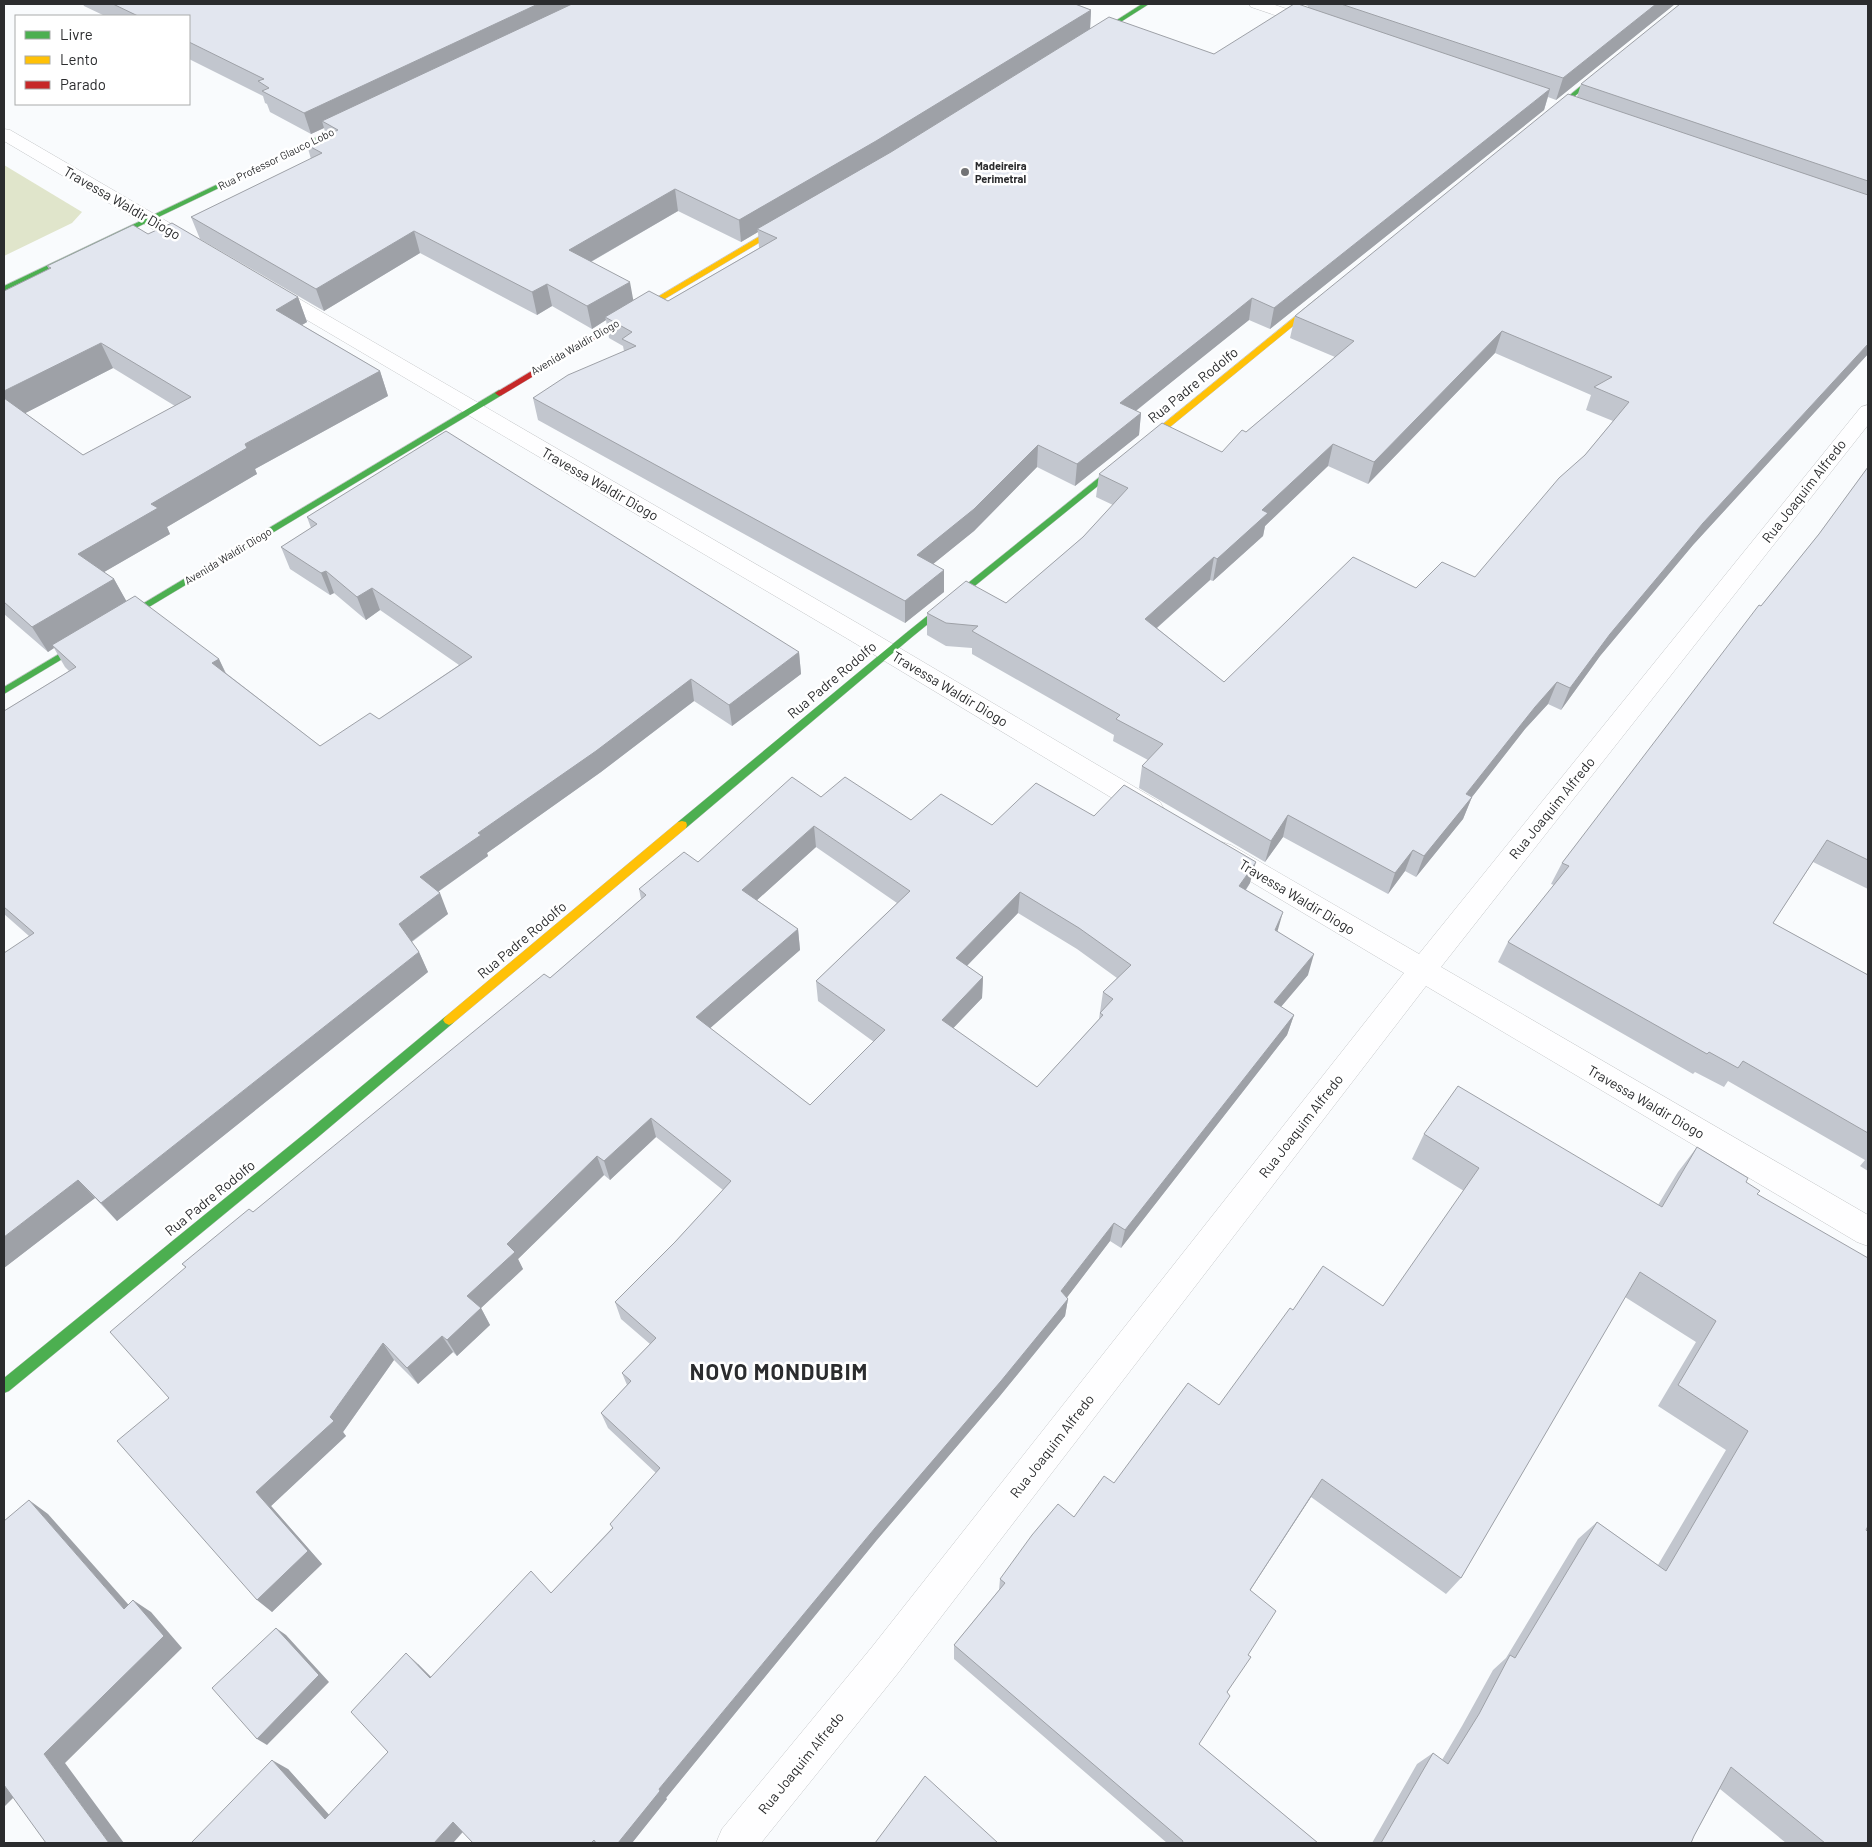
<svg xmlns="http://www.w3.org/2000/svg" width="1872" height="1847" font-family="Barlow,sans-serif">
	<rect width="100%" height="100%" fill="#f9fbfd"/>
	<path fill="#e0e5cb" d="M4,165l78,47 -10,11 -68,33z"/>
	<g fill="none" stroke-linecap="round" stroke-linejoin="round">
		<defs>
			<path id="street" d="M1249,4h23l50,17 2,3 -2,3h-12l-59,-20z
				M4,129l6,1 194,113 2,4 -2,4 -7,2 -7,-2 -186,-110z
				M270,284l7,2 587,341 296,175 4,7 -4,7 -9,3 -9,-3 -294,-177 -585,-345 -3,-4 3,-4z
				M1868,405v20l-427,542 427,248v31l-11,-4 -431,-256 -528,687 -137,170h-45l6,-14 150,-182 532,-674 -191,-114 -4,-7 4,-7 9,-3 9,3 188,109 442,-547z"/>
			<path id="fast" d="M1142,4h7l-60,38 -5,-1z
				M1605,66l5,1 -64,53h-4v-2z
				M359,117l4,2 -2,1 -357,171v-5z
				M499,390l3,1v4l-498,299v-7z
				M1117,463l3,1v4l-208,169 -226,191h-8l-1,-3 1,-3 228,-189z
				M449,1015l4,2 2,3 -2,3 -136,115 -308,253 -5,2v-15l305,-248 136,-113z"/>
			<path id="slow" d="M787,220l7,2 -190,113 -7,-2z
				M1319,297l7,2 -206,169h-6v-4z
				M682,821l4,1 1,3 -1,3 -233,195 -4,2 -4,-2 -2,-3 2,-3 233,-195z"/>
			<path id="jam" d="M598,331l7,2 -103,62 -3,1 -4,-3z"/>
		</defs>
		<use href="#street" stroke="#c4c6c8" stroke-width="1"/>
		<use href="#fast" stroke="#c4c6c8" stroke-width="1"/>
		<use href="#slow" stroke="#c4c6c8" stroke-width="1"/>
		<use href="#jam" stroke="#c4c6c8" stroke-width="1"/>
		<use href="#street" fill="#fefeff" fill-rule="evenodd"/>
		<use href="#fast" fill="#4caf50" fill-rule="evenodd"/>
		<use href="#slow" fill="#ffc107" fill-rule="evenodd"/>
		<use href="#jam" fill="#c62828" fill-rule="evenodd"/>
	</g>
	<path fill="#c2c6ce" fill-rule="evenodd" d="M83,4h994h-1l15,6 -1,19 124,25 94,-47v-1l-6,-2h373l-119,96 -8,-3 -4,13 -274,219 -21,-9 -41,32 -72,59 5,2 -2,22 -64,51 -38,-19 -63,64 -41,33 11,28 -39,31 -367,-203 -5,-22 91,-47 -1,-5 -14,-8 -3,-18 -14,9 -40,-23 -15,9 -117,-62 -96,58 -124,-72 -9,-22 120,-58 -4,-14 19,-9 -2,-8 -13,6 -41,-22 -3,-8 -2,-1 -2,-7 -74,-37v-43h-84l-21,-10zM678,211l63,31 17,-10 1,16 -91,53 -34,-1 -43,-38z
		M1868,4v350l-175,191 -93,111 -39,54 -13,-6 -23,25 -53,68 -9,22 -47,58 -11,-6 -17,23 -105,-57 -18,25 -126,-74 3,-22 6,-6 -35,-19 1,-6 -142,-81v-6l-26,-2 -19,-11v-22l79,-10 77,-66 30,-32 -17,-8 3,-23 123,-22 113,-95 -45,-19 5,-22 282,-219 4,-13zM1495,353l96,42 -5,15 27,11 -28,34 -110,122 -59,11 -192,94 -67,-54 53,-48 3,1 50,-45 2,-10 63,-60 40,18z
		M148,234l150,63 9,25 -5,3 78,46 8,25 -133,73 2,5 -90,53 3,7 -66,38 10,7 12,22 93,58 7,14 94,73 59,-27 80,-54 -79,-55 -14,10 -32,-27 -4,2 -40,-26 -9,-22 30,-19 -4,-11 492,135 2,22 -69,52 -38,-25 -93,71 -114,81 1,3 -50,36 10,22 -36,28 7,10 9,20 -311,249 -22,-23 -91,70 25,-332 -25,-22v-203l65,-40 -4,-4 -11,-19 -6,4 -44,-38v-323l45,-22 -2,-3zM113,368l62,38 -92,49 -58,-42z
		M1868,467v422l-55,-27 -40,61 95,52v196l-8,-5 5,-6 -137,-79 -4,6 -29,-15 -2,2 -195,-112 10,-20 46,-57 -3,-1 11,-21 199,-257 58,-72z
		M821,797l90,23 81,5 102,-9 156,67 -4,7 31,41 31,44 -27,32 13,8 -7,20 -166,213 -11,-7 -43,56 1,2 -3,17 -66,81 -123,144 -210,257 1,1 -35,44h-159l-10,-11 -10,11h-262l97,-74 41,46 59,-63 30,-88 13,13 120,-84 61,-65 44,-55 -48,-45 -7,-15 26,-28 -5,-12 28,-29 -29,-25 -6,-17 60,-60 48,-52 -67,-53 -46,43 -6,-5 -86,84 5,10 -42,39 9,17 -33,31 -4,-4 -35,32 -24,-24 -51,72 3,4 -75,70 51,58 -50,48 -103,-214 17,-130 -4,-4 71,-52 297,-234 91,-79 -2,-10 59,-27zM816,847l81,56 -81,78 2,20 56,41 -64,63 -100,-77 90,-78 -2,-21 -41,-29zM1018,913l59,36 40,29 -14,14 -4,27 -62,68 -84,-59 29,-30 1,-21 -16,-11z
		M1424,1134l234,71 20,-33 19,-25 49,35 11,12 109,336 2,313h-82l-66,-54 -26,47 -3,7h-319l45,-79 16,-11 9,7 20,-34 31,-56 13,-12 72,-119 19,-17 61,43 68,-115 -68,-44 38,-64 -71,-45 -164,281 -15,16 -135,-97 -61,93 -2,65 -49,89 119,99h-151l-213,-184v-14l45,-55 1,-11 114,-96 105,-78 74,-95 90,-4 81,-115 -52,-32z"/>
	<path fill="#9ea1a7" d="M538,4h48l-264,117 2,7 -13,6 -7,-21z
		M1656,4h19l-119,96 7,-22z
		M1091,10l-1,20 -213,132 -120,67 1,3 -17,10 -2,-22z
		M1550,89l-6,21 -274,219 4,-21z
		M675,189l3,22 -105,61 -4,-22z
		M414,231l6,22 -96,58 -8,-22z
		M630,282l4,22 -29,13 1,3 -14,9 -5,-23z
		M547,284l5,22 -15,9 -5,-23z
		M298,297l9,25 -22,13 -9,-25z
		M1252,298l-3,22 -131,105 2,-22z
		M1502,331l-7,22 -127,131 6,-22z
		M101,343l12,25 -101,52 -8,-16v-13z
		M1868,344v10l-175,191 -93,111 -39,54 9,-22 40,-54 93,-111z
		M380,371l8,25 -133,73 2,5 -90,53 3,7 -78,45 -14,-25 73,-50 94,-60z
		M1141,413l-2,22 -64,51 2,-22z
		M1333,444l-5,22 -63,60 -2,10 -50,45 4,-22 45,-49z
		M1038,445l-1,22 -63,64 -57,46v-22z
		M1214,557l-4,23 -68,61 3,-22z
		M944,570v22l-39,31v-22z
		M326,571l8,22 -4,2 -9,-22z
		M114,579l14,25 -76,41 2,3 -6,4 -16,-25z
		M372,588l8,22 -14,10 -9,-23z
		M799,652l2,22 -69,52 -3,-21z
		M219,659l10,22 -17,-18z
		M691,679l3,22 -93,71 -114,81 1,3 -59,42 -9,-21 58,-44z
		M1557,682l-9,22 -23,25 -53,68 -9,22 -47,58 8,-21 42,-62 69,-87z
		M1288,815l-5,22 -18,25 6,-21z
		M814,826l2,21 -71,64 -3,-21z
		M1413,850l-8,21 -17,23 7,-21z
		M1256,862l-6,21 -16,24 5,-21z
		M1020,892l-2,21 -63,65 1,-20z
		M440,893l8,21 -40,30 -9,-20z
		M1283,912l-6,21 -2,-3z
		M798,929l2,21 -100,87 -4,-20z
		M419,952l9,20 -311,249 -16,-18z
		M1314,954l-6,21 -40,47 6,-20z
		M983,977l-1,21 -40,42v-20z
		M1294,1015l-7,20 -166,213 4,-18z
		M651,1118l5,19 -46,43 -6,-19z
		M597,1156l7,19 -86,84 5,10 -42,39 9,17 -33,31 -10,-16 20,-44 40,-52z
		M78,1180l17,18 -91,70v-31z
		M1114,1223l-4,18 -51,67 2,-17z
		M1068,1299l-3,17 -66,81 -123,144 -210,257 1,1 -35,44h-14l41,-54 216,-261z
		M442,1336l11,16 -35,32 -11,-16z
		M383,1343l11,17 -51,72 3,4 -75,70 51,58 -50,48 -15,-12 -1,-108 74,-75z
		M1322,1479l-11,18 -71,109 10,-16z
		M29,1500l19,14 95,107 -19,-12z
		M133,1600l18,12 31,36 -117,115 59,80h-15l-65,-89z
		M276,1628l10,7 43,47 -62,63 -10,-6z
		M406,1653l12,11 24,24 -12,-10z
		M272,1760l16,9 52,58 -15,-8z
		M4,1782l18,7 -18,18z
		M453,1822l12,7 -12,14h-19z"/>
	<path fill="#e2e6ef" stroke="#9ea1a7" fill-rule="evenodd" d="M113,4h425l-234,109 -42,-22 7,-3 -11,-7 6,-2 -75,-37v-26h-51z
		M572,4h503l16,6 -215,131 -137,79 -64,-31 -106,61 61,32 -43,24 -40,-22 -15,8 -118,-61 -98,58 -125,-72 131,-64 -15,-8 31,-15 -16,-9z
		M1294,4h4l252,85 -276,219 -22,-10 -41,33 -91,72 21,10 -64,51 -39,-19 -64,64 -57,46 27,15 -39,31 -372,-203 35,-23 68,-29 -14,-7 10,-7 -27,-15 44,-26 19,10 109,-63 -20,-9 134,-77 218,-135 105,37z
		M1341,4h315l-93,74z
		M1680,4h188v177l-287,-97z
		M1568,94l300,101v149l-165,179 -93,111 -40,54 -13,-6 -22,25 -69,87 6,3 -48,59 -11,-6 -18,23 -107,-58 -17,26 -129,-75 21,-22 -47,-25 4,-4 -148,-84 6,-5 -32,-3 -19,-10 39,-32 40,22 77,-66 45,-49 -29,-14 63,-51 60,29 20,-22 4,2 108,-91 -59,-25zM1502,331l110,46 -18,10 35,15 -44,53 -26,23 -84,99 -33,-15 -26,26 -63,-31 -129,125 -79,-63 69,-62 3,2 51,-46 -6,-3 71,-66 41,18z
		M172,223l126,74 -22,13 104,61 -135,73 2,4 -96,56 7,4 -80,46 36,25 -82,48 -28,-25v-204l79,57 108,-58 -90,-54 -97,48v-100l47,-23 -4,-2 86,-41 15,9z
		M446,431l353,221 -70,53 -38,-26 -95,72 -118,82 3,2 -61,42 20,16 -41,31 20,28 -318,251 -23,-23 -74,57v-284l30,-20 -30,-26v-196l72,-44 -24,-22 83,-49 84,63 -7,4 108,83 50,-33 9,6 93,-62 -100,-69 -15,9 -31,-26 -5,2 -40,-26 36,-23 -10,-7z
		M1868,467v393l-41,-20 -54,83 95,52v158l-125,-72 -5,7 -29,-16 -2,2 -199,-112 61,-76 -7,-3 197,-258 2,1 58,-72z
		M792,777l29,20 24,-20 66,43 30,-26 51,31 44,-42 58,33 30,-31 132,77 -17,24 44,26 -8,18 39,24 -40,48 20,13 -169,215 -11,-7 -53,68 7,8 -67,82 -126,147 -216,261 1,2 -42,52h-22l-2,-3 -3,3h-118l-20,-21 -19,21h-243l81,-83 53,59 63,-67 -37,-40 55,-59 24,25 101,-107 20,22 62,-65 -3,-4 50,-56 -59,-55 30,-32 -9,-8 34,-35 -41,-36 60,-60 56,-61 -80,-63 -47,43 -7,-5 -90,88 8,8 -48,44 14,12 -34,32 -5,-4 -35,32 -24,-25 -53,74 4,4 -78,71 52,59 -51,49 -140,-159 52,-43 -59,-66 76,-65 -4,-3 67,-55 4,3 291,-238 6,4 96,-83 -7,-6 45,-37 14,10zM814,826l96,65 -94,90 69,49 -75,75 -114,-88 102,-88 -56,-39zM1020,892l59,36 52,37 -28,27 10,7 -13,14 3,2 -66,72 -95,-67 41,-43 -27,-19z
		M1458,1086l204,121 35,-60 51,31 -2,4 14,9 -3,3 111,64v268l-2,4 2,2v311h-43l-94,-76 -37,69 -3,7h-310l52,-90 15,11 31,-50 31,-59 5,3 82,-136 69,49 82,-140 -70,-46 38,-64 -76,-49 -179,306 -139,-99 -72,111 26,21 -28,44 3,2 -24,35 3,4 -31,48 119,99h-136l1,-2 -229,-196 51,-62 -5,-4 32,-44 26,-31 16,13 30,-41 10,7 74,-100 31,22 71,-97 3,2 30,-44 60,40 96,-138 -55,-34z
		M29,1500l95,109 9,-9 31,36 -120,118 65,89h-63l-42,-58v-264z
		M276,1628l43,47 -62,64 -45,-51z
		M925,1776l73,67h-123z"/>
	<circle fill="#737476" stroke="#fff" stroke-width="2" cx="965" cy="172" r="5"/>
	<g text-anchor="middle" stroke-width="5" stroke-linejoin="round" paint-order="stroke">
		<g font-size="11" fill="#2b2c2e" stroke="#fff">
			<text transform="translate(276 159) rotate(-26)" y="4">Rua Professor Glauco Lobo</text>
			<text transform="translate(575 347) rotate(-30)" y="4">Avenida Waldir Diogo</text>
			<text transform="translate(228 556) rotate(-31)" y="4">Avenida Waldir Diogo</text>
		</g>
		<g font-size="11" font-weight="bold" fill="#2b2c2e" stroke="#fff" text-anchor="start">
			<text x="975" y="170">Madeireira<tspan x="975" dy="13">Perimetral</tspan></text>
		</g>
		<g font-size="14" fill="#2b2c2e" stroke="#fff">
			<text transform="translate(122 203) rotate(30)" y="5">Travessa Waldir Diogo</text>
			<text transform="translate(1193 385) rotate(-39)" y="5">Rua Padre Rodolfo</text>
			<text transform="translate(600 484) rotate(30)" y="5">Travessa Waldir Diogo</text>
			<text transform="translate(1804 491) rotate(-52)" y="5">Rua Joaquim Alfredo</text>
			<text transform="translate(832 680) rotate(-40)" y="5">Rua Padre Rodolfo</text>
			<text transform="translate(950 689) rotate(31)" y="5">Travessa Waldir Diogo</text>
			<text transform="translate(1552 808) rotate(-51)" y="5">Rua Joaquim Alfredo</text>
			<text transform="translate(1297 897) rotate(31)" y="5">Travessa Waldir Diogo</text>
			<text transform="translate(522 940) rotate(-40)" y="5">Rua Padre Rodolfo</text>
			<text transform="translate(1646 1102) rotate(30)" y="5">Travessa Waldir Diogo</text>
			<text transform="translate(1301 1126) rotate(-52)" y="5">Rua Joaquim Alfredo</text>
			<text transform="translate(210 1198) rotate(-39)" y="5">Rua Padre Rodolfo</text>
			<text transform="translate(1052 1446) rotate(-52)" y="5">Rua Joaquim Alfredo</text>
			<text transform="translate(801 1763) rotate(-51)" y="5">Rua Joaquim Alfredo</text>
		</g>
		<g font-size="22" font-weight="bold" letter-spacing="1" fill="#2b2c2e" stroke="#fff">
			<text x="779" y="1380">NOVO MONDUBIM</text>
		</g>
	</g>
	<rect width="1872" height="1847" fill="none" stroke="#2b2c2e" stroke-width="10"/>
	<rect x="15" y="15" width="175" height="90" fill="#ffffff" stroke="#aaabab"/>
	<rect x="25" y="31" width="25" height="8" fill="#4caf50" stroke="#aaabab"/>
	<text x="60" y="40" font-size="15" fill="#2b2c2e">Livre</text>
	<rect x="25" y="56" width="25" height="8" fill="#ffc107" stroke="#aaabab"/>
	<text x="60" y="65" font-size="15" fill="#2b2c2e">Lento</text>
	<rect x="25" y="81" width="25" height="8" fill="#c62828" stroke="#aaabab"/>
	<text x="60" y="90" font-size="15" fill="#2b2c2e">Parado</text>
</svg>
